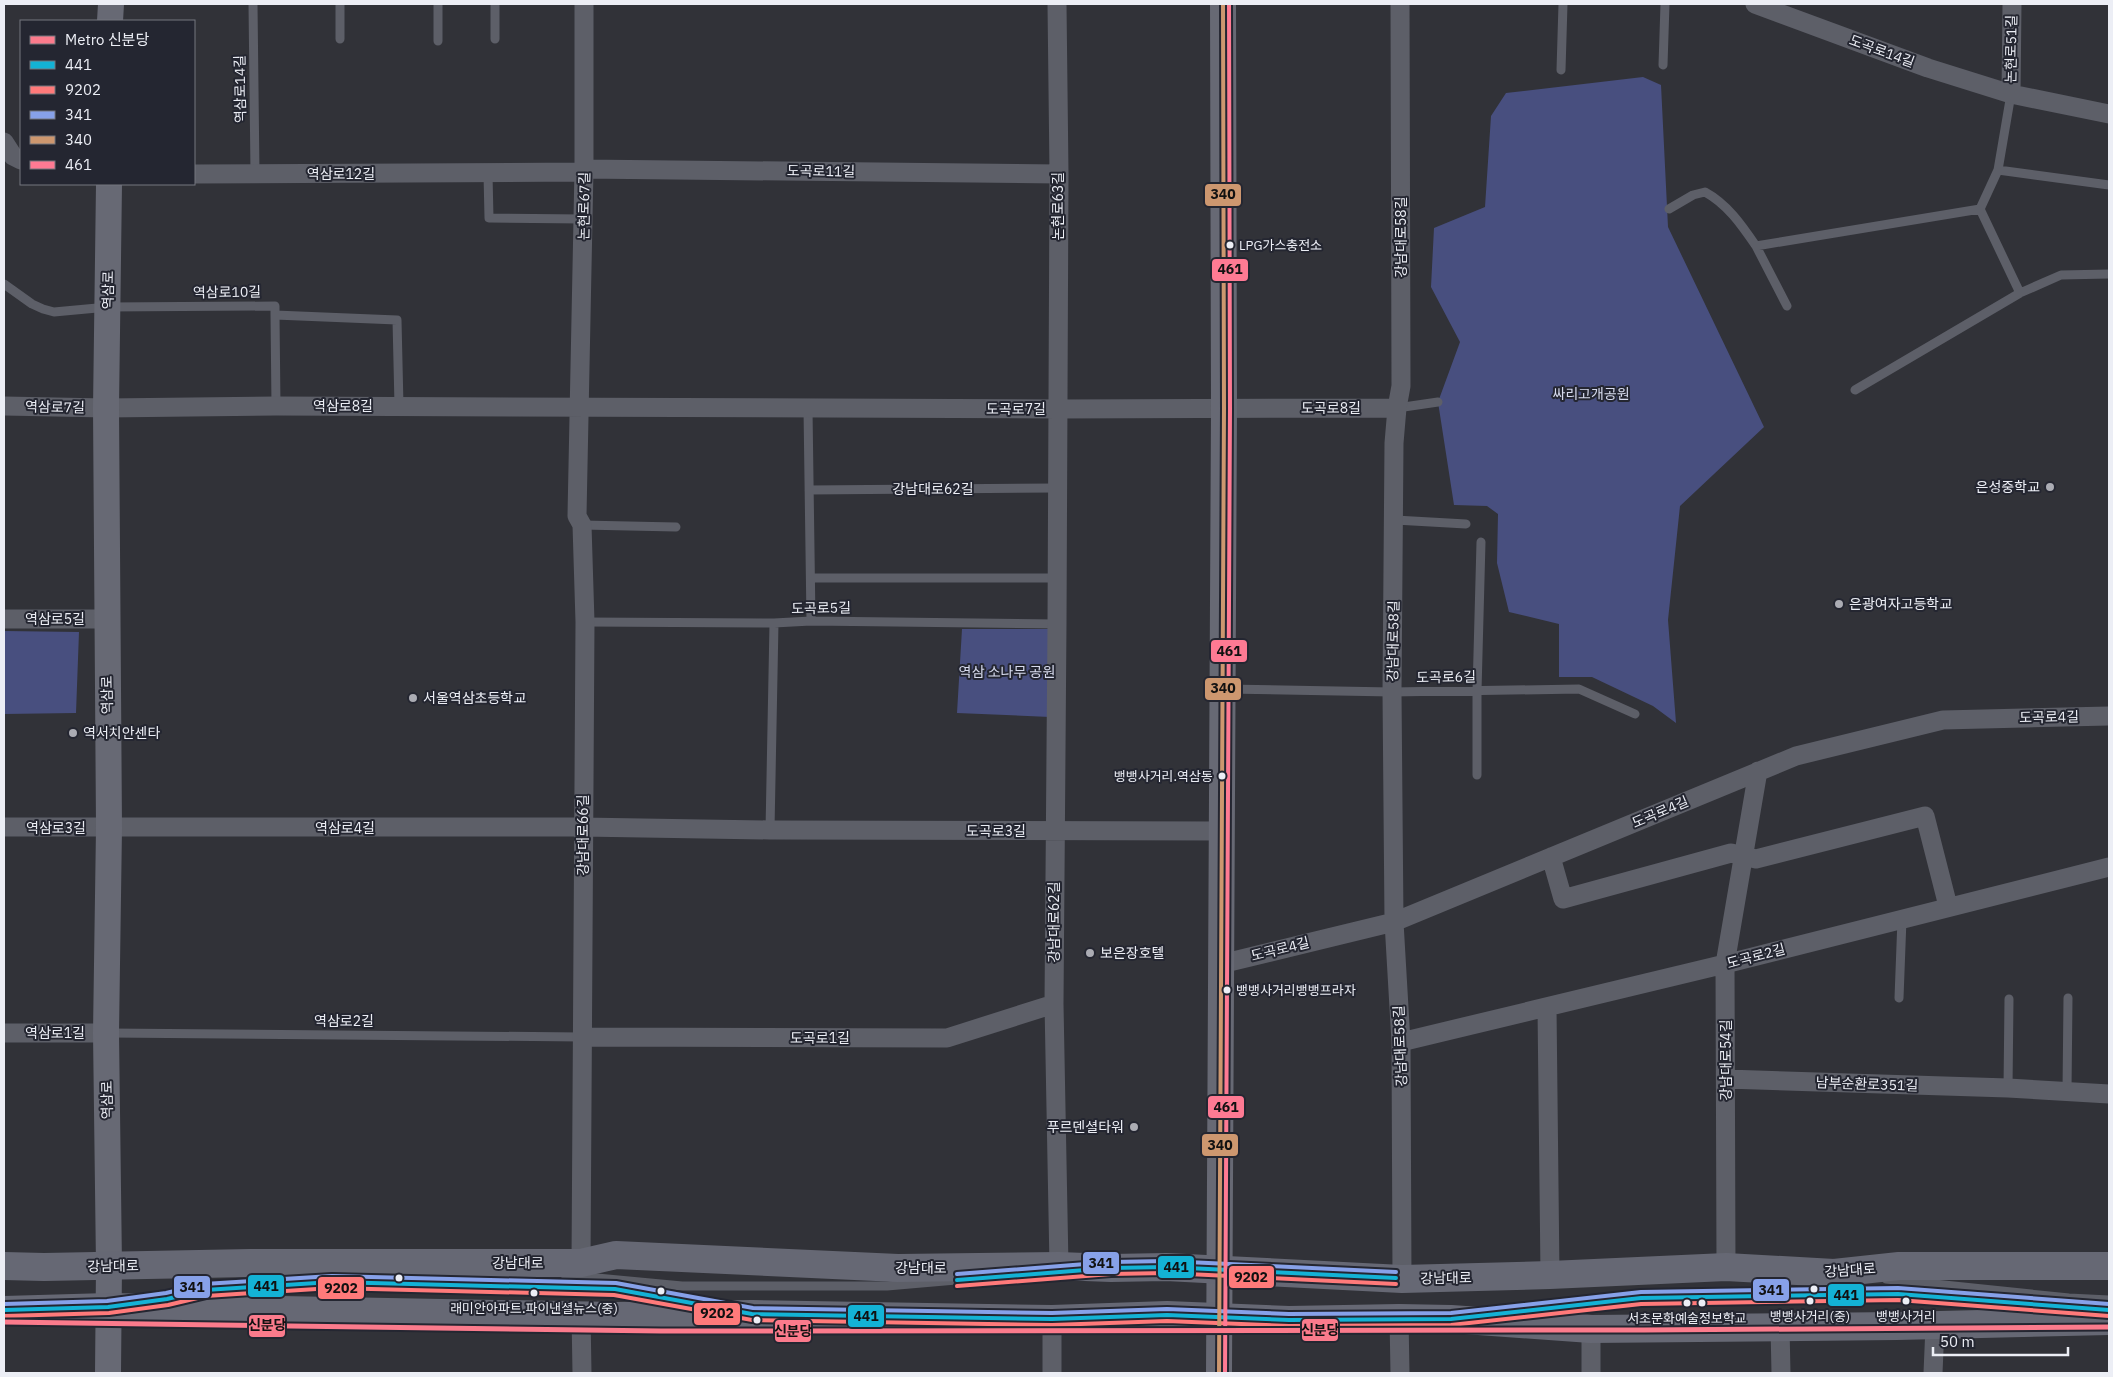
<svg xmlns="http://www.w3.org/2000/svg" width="2113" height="1377" font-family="'IBM Plex Sans','Noto Sans KR',sans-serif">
	<rect width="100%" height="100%" fill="#313238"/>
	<path fill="#484f7f" d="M1643,77l18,8 7,142 96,200 -84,79 -12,114 8,103 -23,-17 -61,-29h-33v-53l-50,-12 -12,-49 1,-49 -11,-8 -33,-1 -16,-103 22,-60 -29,-55 3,-59 51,-21 6,-91 15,-23z
		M962,629h90l-2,88 -93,-4z
		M4,631l75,1 -3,81 -72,1z"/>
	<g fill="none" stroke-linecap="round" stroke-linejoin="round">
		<path stroke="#5d5f68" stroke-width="9" d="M253,4l2,170
			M340,4v35
			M438,4v37
			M495,4v35
			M1663,65l2,-61
			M1561,70l2,-66
			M1998,170l111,15
			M488,174l1,44 94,1
			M1669,209l24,-14 12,-3c22,12 36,32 51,54l224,-37 18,-39 13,-76
			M1756,246l31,60
			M4,284l28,20 11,5 11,3 54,-5 167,-1v9l122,5 2,86
			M2020,293l41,-18 48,-1
			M275,315l1,91
			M1855,390l165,-97 -40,-84
			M1397,408l41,-6
			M808,409l3,212
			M809,490l247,-2
			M1395,520l71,4
			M582,525l94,2
			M811,578h246
			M585,622l189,1 37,-2 246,3
			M1226,689l166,3 187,-3 56,25
			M1477,775v-84l4,-149
			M770,830l4,-207
			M1899,998l3,-79
			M109,1033l473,4
			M2008,1088l1,-89
			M2067,1091l1,-93
			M565,1275l117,11h205l69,-6
			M1886,1279l183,19 40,2
			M175,1297l30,-7 127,-8 283,7 82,14
			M1520,1312l121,-14 257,-4 196,15"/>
		<path stroke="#5d5f68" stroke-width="19" d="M1057,4l2,170 -2,450 -3,380 5,262
			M1400,4l1,382 -4,22 -3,35 -2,249 2,230 7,120 1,237
			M1755,4l173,64 83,26 98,20
			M2011,94l1,-90
			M4,142l9,14 8,4
			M584,169l475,5
			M194,174l390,-2
			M4,406l102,2 170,-2 782,3 339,-1
			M4,619h103
			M4,827h578l188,3 451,1
			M1551,857l12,42 168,-46 25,6 169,-43 23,90
			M1221,964l173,-42 402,-166 147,-36 166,-4
			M1547,1007l3,268
			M4,1033h102
			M582,1037l365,1 107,-34
			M1401,1042l324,-78 384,-97
			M1726,1079l282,9 101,6
			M581,1263l4,-641 -3,-97 -5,-9 7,-347v-165
			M1726,1267l-1,-303 33,-193
			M581,1314l1,59
			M1399,1318l1,55
			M1052,1319v54
			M1780,1327l1,46
			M1591,1329v44
			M1933,1373l2,-47"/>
		<path stroke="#676974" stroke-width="26" d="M110,21l1,-17
			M108,1373l1,-107 -3,-233 3,-205 -3,-420 3,-224
			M1219,1373l5,-965 -1,-404"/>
		<path stroke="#666874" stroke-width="28" d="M4,1266l40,1 206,-4h331l35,-8 282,13 161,-2 52,2 55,-1 236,12 148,-4 176,-8 108,6 65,-7h210
			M4,1310l104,-3 507,9 137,-2 300,5 115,-4 122,5 110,-2 52,1 140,10 306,-3 212,-5"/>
		<defs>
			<path id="bus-1" d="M957,1280l154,-12 55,-1 230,11
				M4,1310l104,-3 59,-8 38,-9 127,-8 283,7 137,25 300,5 115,-4 122,5 162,-1 190,-21 257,-4 211,16"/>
			<path id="bus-2" d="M957,1286l154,-12 55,-1 230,11
				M4,1316l105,-3 59,-8 38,-9 126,-8 282,7 138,25 300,5 115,-4 122,5 162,-1 190,-21 257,-4 211,16"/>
			<path id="bus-3" d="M957,1274l154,-12 55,-1 230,11
				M4,1304l103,-3 59,-8 38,-9 128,-8 284,7 137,25 299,5 115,-4 122,5 162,-1 190,-21 257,-4 211,16"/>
			<path id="bus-4" d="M1219,1373l5,-965 -1,-404"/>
			<path id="bus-5" d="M1225,1373l5,-965 -1,-404"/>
		</defs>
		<use href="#bus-1" stroke="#242631" stroke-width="8"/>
		<use href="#bus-2" stroke="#242631" stroke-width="8"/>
		<use href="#bus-3" stroke="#242631" stroke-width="8"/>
		<use href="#bus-4" stroke="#242631" stroke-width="8"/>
		<use href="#bus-5" stroke="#242631" stroke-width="8"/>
		<use href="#bus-1" stroke="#13b2d5" stroke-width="4"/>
		<use href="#bus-2" stroke="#ff7a7a" stroke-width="4"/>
		<use href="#bus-3" stroke="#87a1e9" stroke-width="4"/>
		<use href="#bus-4" stroke="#cd976f" stroke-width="4"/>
		<use href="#bus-5" stroke="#fe7a93" stroke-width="4"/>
		<defs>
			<path id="metro-1" d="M4,1322l657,9 983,-1 465,-3"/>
		</defs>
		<use href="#metro-1" stroke="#242631" stroke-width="9"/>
		<use href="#metro-1" stroke="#fb7b8c" stroke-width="5"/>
	</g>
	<g fill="#eceef5" stroke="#242631" stroke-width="2">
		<circle cx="1230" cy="245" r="4.5"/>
		<circle cx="1222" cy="776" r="4.5"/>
		<circle cx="1227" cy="990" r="4.5"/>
		<circle cx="399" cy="1278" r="4.5"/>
		<circle cx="1814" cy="1289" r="4.5"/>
		<circle cx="661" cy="1291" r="4.5"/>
		<circle cx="534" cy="1293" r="4.5"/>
		<circle cx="1810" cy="1301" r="4.5"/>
		<circle cx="1906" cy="1301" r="4.5"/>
		<circle cx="1687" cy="1303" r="4.5"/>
		<circle cx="1702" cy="1303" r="4.5"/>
		<circle cx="757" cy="1320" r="4.5"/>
	</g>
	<g fill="#abacb3" stroke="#242631" stroke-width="2">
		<circle cx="2050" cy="487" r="5"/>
		<circle cx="1839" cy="604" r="5"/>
		<circle cx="413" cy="698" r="5"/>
		<circle cx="73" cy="733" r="5"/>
		<circle cx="1090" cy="953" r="5"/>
		<circle cx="1134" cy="1127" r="5"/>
	</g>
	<g text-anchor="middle" stroke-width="4" stroke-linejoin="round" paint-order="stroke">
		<g font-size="13" fill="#eceef5" stroke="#242631">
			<text x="1239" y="250" text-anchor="start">LPG가스충전소</text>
			<text x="1213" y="781" text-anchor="end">뱅뱅사거리.역삼동</text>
			<text x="1236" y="995" text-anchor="start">뱅뱅사거리뱅뱅프라자</text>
			<text x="534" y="1313">래미안아파트.파이낸셜뉴스(중)</text>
			<text x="1810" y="1321">뱅뱅사거리(중)</text>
			<text x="1906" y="1321">뱅뱅사거리</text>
			<text x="1687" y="1323">서초문화예술정보학교</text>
		</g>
		<g font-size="14" fill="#eceef5" stroke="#242631">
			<text transform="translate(2011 49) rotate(-89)" y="5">논현로51길</text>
			<text transform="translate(1882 51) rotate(20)" y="5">도곡로14길</text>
			<text transform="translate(240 89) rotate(-91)" y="5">역삼로14길</text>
			<text transform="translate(821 171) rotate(1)" y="5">도곡로11길</text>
			<text x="341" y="179">역삼로12길</text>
			<text transform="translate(584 206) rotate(-89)" y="5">논현로67길</text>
			<text transform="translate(1058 206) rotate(-90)" y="5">논현로63길</text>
			<text transform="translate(1401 237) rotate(-90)" y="5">강남대로58길</text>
			<text transform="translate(108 290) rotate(-89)" y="5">역삼로</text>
			<text transform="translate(227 292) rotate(-1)" y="5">역삼로10길</text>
			<text x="343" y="411">역삼로8길</text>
			<text transform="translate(55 407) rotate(1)" y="5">역삼로7길</text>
			<text x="1331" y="413">도곡로8길</text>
			<text x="1016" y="414">도곡로7길</text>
			<text x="933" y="494">강남대로62길</text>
			<text transform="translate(821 608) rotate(-1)" y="5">도곡로5길</text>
			<text x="55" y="624">역삼로5길</text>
			<text transform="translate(1393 641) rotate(-89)" y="5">강남대로58길</text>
			<text transform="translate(1446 677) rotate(-1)" y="5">도곡로6길</text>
			<text transform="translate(107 695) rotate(-91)" y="5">역삼로</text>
			<text transform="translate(2049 717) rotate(-1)" y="5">도곡로4길</text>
			<text transform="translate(1660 812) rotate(-23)" y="5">도곡로4길</text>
			<text x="56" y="833">역삼로3길</text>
			<text x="345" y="833">역삼로4길</text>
			<text x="996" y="836">도곡로3길</text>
			<text transform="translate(583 835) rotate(-90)" y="5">강남대로66길</text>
			<text transform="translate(1054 922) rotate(-90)" y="5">강남대로62길</text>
			<text transform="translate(1280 949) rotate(-14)" y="5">도곡로4길</text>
			<text transform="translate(1756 956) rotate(-15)" y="5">도곡로2길</text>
			<text x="344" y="1026">역삼로2길</text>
			<text x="55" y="1038">역삼로1길</text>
			<text x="820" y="1043">도곡로1길</text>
			<text transform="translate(1400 1046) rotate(-92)" y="5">강남대로58길</text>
			<text transform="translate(1726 1060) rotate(-90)" y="5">강남대로54길</text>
			<text transform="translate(1867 1084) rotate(2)" y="5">남부순환로351길</text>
			<text transform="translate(107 1100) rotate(-91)" y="5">역삼로</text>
			<text x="518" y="1268">강남대로</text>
			<text transform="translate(113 1266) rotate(-1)" y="5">강남대로</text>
			<text x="921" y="1273">강남대로</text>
			<text transform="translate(1850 1270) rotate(-4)" y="5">강남대로</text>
			<text transform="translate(1446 1278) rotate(-1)" y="5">강남대로</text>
		</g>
		<g font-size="14" fill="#d7dbee" stroke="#242631">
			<text x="1591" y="399">싸리고개공원</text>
			<text x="1007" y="677">역삼 소나무 공원</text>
		</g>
		<g font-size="14" fill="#eceef5" stroke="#242631" text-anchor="start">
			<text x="2040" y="492" text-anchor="end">은성중학교</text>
			<text x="1849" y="609">은광여자고등학교</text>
			<text x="423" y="703">서울역삼초등학교</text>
			<text x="83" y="738">역서치안센타</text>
			<text x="1100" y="958">보은장호텔</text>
			<text x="1124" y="1132" text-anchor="end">푸르덴셜타워</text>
		</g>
	</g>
	<g stroke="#242631" stroke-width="2">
		<rect x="1204" y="183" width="38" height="24" rx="5" fill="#cd976f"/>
		<rect x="1211" y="258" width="38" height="24" rx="5" fill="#fe7a93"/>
		<rect x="1210" y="639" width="38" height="24" rx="5" fill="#fe7a93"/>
		<rect x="1204" y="677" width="38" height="24" rx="5" fill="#cd976f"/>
		<rect x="1207" y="1095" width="38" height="24" rx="5" fill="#fe7a93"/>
		<rect x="1201" y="1133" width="38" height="24" rx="5" fill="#cd976f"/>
		<rect x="1082" y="1251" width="38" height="24" rx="5" fill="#87a1e9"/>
		<rect x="1157" y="1255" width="38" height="24" rx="5" fill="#13b2d5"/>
		<rect x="1228" y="1265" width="47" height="24" rx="5" fill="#ff7a7a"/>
		<rect x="247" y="1274" width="38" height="24" rx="5" fill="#13b2d5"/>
		<rect x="173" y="1275" width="38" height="24" rx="5" fill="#87a1e9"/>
		<rect x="317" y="1276" width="48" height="24" rx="5" fill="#ff7a7a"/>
		<rect x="1752" y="1278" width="38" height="24" rx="5" fill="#87a1e9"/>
		<rect x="1827" y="1283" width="38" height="24" rx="5" fill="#13b2d5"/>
		<rect x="693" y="1302" width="48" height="24" rx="5" fill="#ff7a7a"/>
		<rect x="847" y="1304" width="38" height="24" rx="5" fill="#13b2d5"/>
		<rect x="248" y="1314" width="38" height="24" rx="5" fill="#fb7b8c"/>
		<rect x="1301" y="1318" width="38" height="24" rx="5" fill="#fb7b8c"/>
		<rect x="774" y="1319" width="38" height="24" rx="5" fill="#fb7b8c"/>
	</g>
	<g font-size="14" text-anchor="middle" font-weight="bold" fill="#111">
		<text x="1223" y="199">340</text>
		<text x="1230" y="274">461</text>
		<text x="1229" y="656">461</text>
		<text x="1223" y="693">340</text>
		<text x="1226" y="1112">461</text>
		<text x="1220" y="1150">340</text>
		<text x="1101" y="1268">341</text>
		<text x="1176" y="1272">441</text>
		<text x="1251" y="1282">9202</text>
		<text x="266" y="1291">441</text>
		<text x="192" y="1292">341</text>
		<text x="341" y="1293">9202</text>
		<text x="1771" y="1295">341</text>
		<text x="1846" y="1300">441</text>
		<text x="717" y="1318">9202</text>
		<text x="866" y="1321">441</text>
		<text x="267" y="1330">신분당</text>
		<text x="1320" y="1335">신분당</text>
		<text x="793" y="1336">신분당</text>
	</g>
	<rect width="2113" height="1377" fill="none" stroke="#eceef5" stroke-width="10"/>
	<rect x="20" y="20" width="175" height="165" fill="#242631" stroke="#74767f"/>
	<rect x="30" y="36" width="25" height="8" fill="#fb7b8c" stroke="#74767f"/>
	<text x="65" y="45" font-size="15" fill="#eceef5">Metro 신분당</text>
	<rect x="30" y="61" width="25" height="8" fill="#13b2d5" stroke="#74767f"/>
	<text x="65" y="70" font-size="15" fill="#eceef5">441</text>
	<rect x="30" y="86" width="25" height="8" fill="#ff7a7a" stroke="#74767f"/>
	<text x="65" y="95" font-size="15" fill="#eceef5">9202</text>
	<rect x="30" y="111" width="25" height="8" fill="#87a1e9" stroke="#74767f"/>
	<text x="65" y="120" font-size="15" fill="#eceef5">341</text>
	<rect x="30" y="136" width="25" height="8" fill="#cd976f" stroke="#74767f"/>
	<text x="65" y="145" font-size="15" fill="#eceef5">340</text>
	<rect x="30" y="161" width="25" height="8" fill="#fe7a93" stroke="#74767f"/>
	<text x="65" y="170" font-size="15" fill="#eceef5">461</text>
	<path d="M1933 1347v8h135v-8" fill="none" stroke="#eceef5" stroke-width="2.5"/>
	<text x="1940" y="1347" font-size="15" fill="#eceef5" stroke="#242631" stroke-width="4" paint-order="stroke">50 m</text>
</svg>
